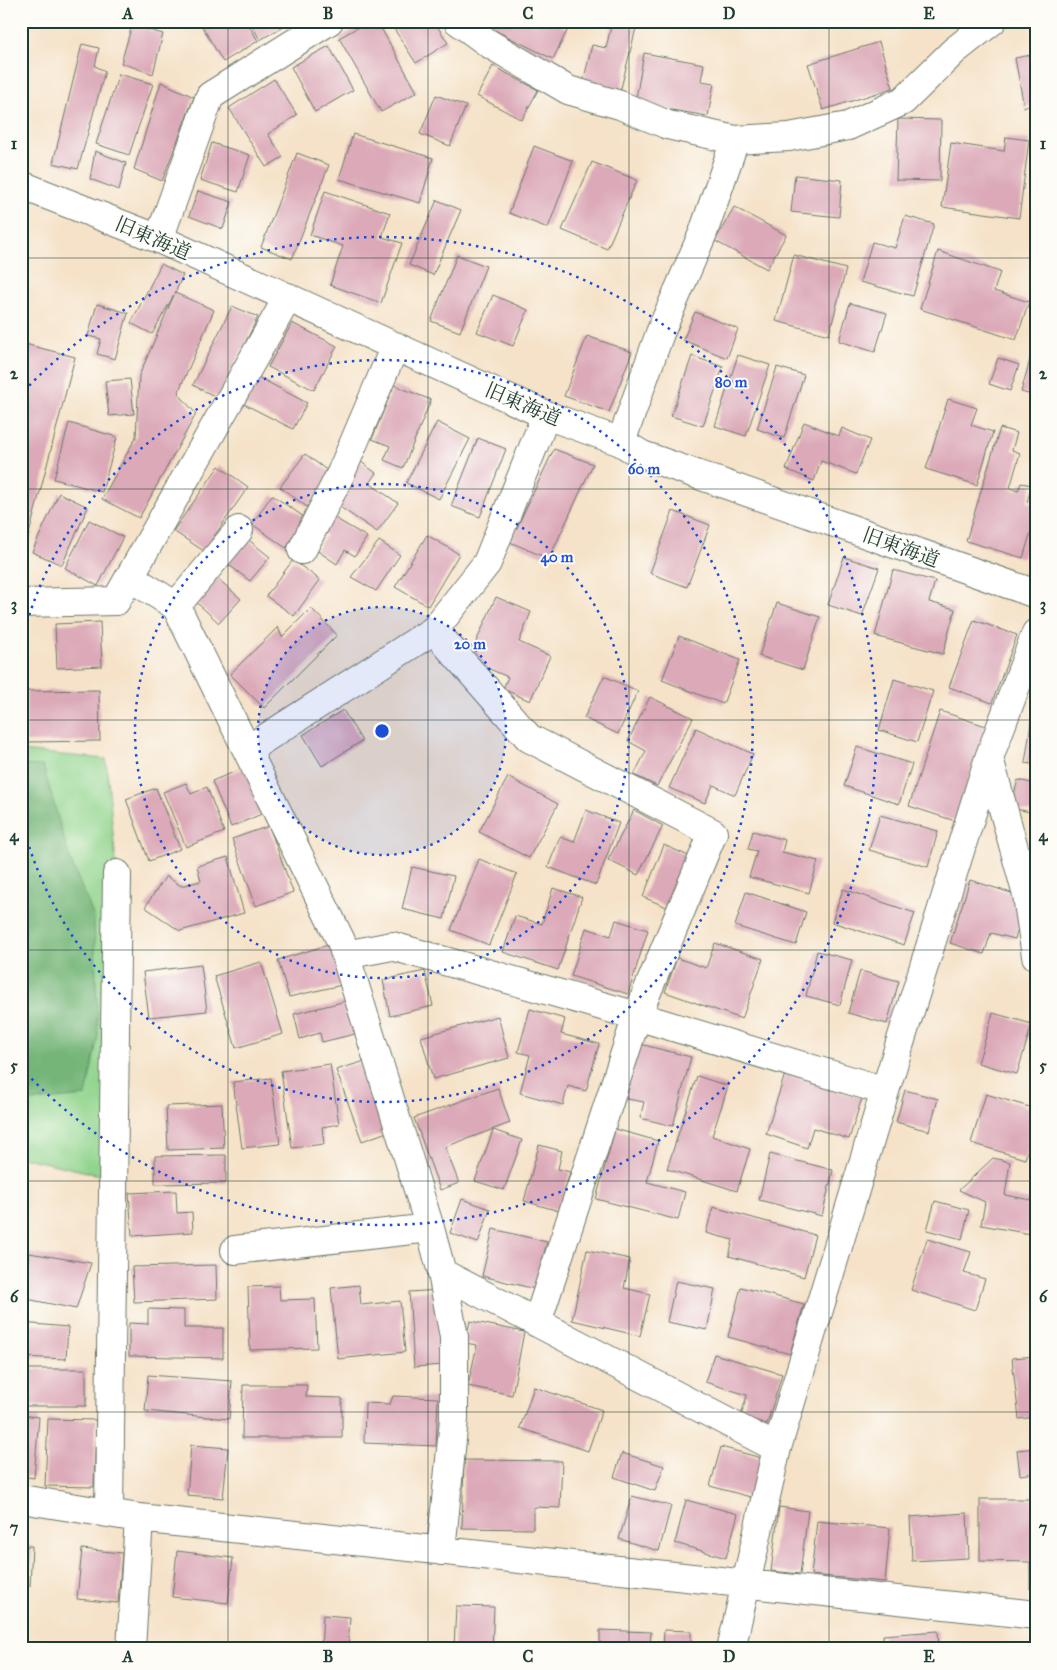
<svg xmlns="http://www.w3.org/2000/svg" width="1057" height="1670" font-family="'IM FELL Great Primer','Noto Serif JP',serif">
	<rect width="100%" height="100%" fill="#fdfcf7"/>
	<filter id="ink" filterUnits="userSpaceOnUse"><feTurbulence type="fractalNoise" baseFrequency=".02" numOctaves="2"/><feDisplacementMap in="SourceGraphic" scale="10" xChannelSelector="R" yChannelSelector="G"/><feConvolveMatrix kernelMatrix="1 2 1 2 8 2 1 2 1" color-interpolation-filters="sRGB"/></filter>
	<filter id="wash" filterUnits="userSpaceOnUse"><feTurbulence type="fractalNoise" baseFrequency=".0096" numOctaves="4" result="noise"/><feDisplacementMap in="SourceGraphic" scale="20" xChannelSelector="R" yChannelSelector="G"/><feGaussianBlur stdDeviation="1.12" result="paint"/><feColorMatrix in="noise" values="0 0 0 0 0 0 0 0 0 0 0 0 0 0 0 0 0 1.4 0 .05"/><feComposite in="paint" operator="in"/></filter>
	<g filter="url(#wash)">
		<rect width="100%" height="100%" fill="#f5e2c8"/>
		<path fill="#91d48d" stroke="#588860" d="M21,751l85,8 11,115 -4,304 -92,-21z"/>
		<path fill="#74b678" stroke="#4a7a56" d="M21,765l22,1 27,93 24,58 4,119 -12,60 -65,6z"/>
		<g id="blocks">
			<path fill="#dba9b8" d="M145,21h26l-2,8z
				M199,21h48l11,20 -35,21z
				M250,21h38l1,2 -29,17z
				M369,21h8l40,71 -36,20 -42,-74z
				M389,21h45l14,22 -32,20z
				M493,21h59l16,8 -15,30 -63,-31z
				M612,22l24,6 -17,68 -37,-9 10,-42 14,3z
				M132,25l31,9 -10,40 -32,-11z
				M879,42l14,46 -70,22 -15,-46z
				M82,44l17,4 -4,18 10,5 -27,98 -25,-6z
				M329,46l24,44 -38,22 -24,-45z
				M644,53l60,11 -3,17 13,2 -6,33 -73,-12z
				M1036,54v50l-12,3 -9,-49z
				M493,66l45,24 -16,30 -45,-24z
				M119,74l34,10 -24,71 -33,-11z
				M274,79l23,36 -29,19 15,23 -17,10 -37,-59z
				M161,82l33,15 -32,84 -28,-12z
				M436,95l30,11 -16,40 -30,-12z
				M898,119l43,1 -1,61 -44,-1z
				M353,134l80,24 -13,45 -81,-24z
				M1006,137l23,3 -10,78 -77,-11 9,-64 53,8z
				M212,143l38,12 -12,37 -38,-12z
				M534,146l39,15 -25,67 -39,-15z
				M95,151l31,12 -7,27 -29,-11z
				M297,153l32,12 -37,94 -31,-12z
				M592,162l45,18 -30,69 -45,-19z
				M795,175l47,5 -3,37 -48,-5z
				M198,191l34,11 -9,27 -34,-13z
				M325,191l65,22 -8,24 20,6 -21,60 -51,-18 13,-39 -33,-11z
				M437,200l24,10 -28,65 -24,-10z
				M734,207l52,28 -19,34 -52,-28z
				M905,216l29,8 -21,72 -53,-14 12,-40 23,6z
				M938,251l62,21 -6,19 35,11 -13,38 -96,-31z
				M457,255l29,11 -26,66 -29,-11z
				M794,255l52,14 -17,66 -53,-14z
				M161,264l22,11 -8,18 39,17 -36,83 18,21 -57,104 -37,-19 34,-62 3,-61 35,-81 -22,39 -21,-11z
				M493,295l35,15 -15,36 -36,-14z
				M850,303l37,10 -12,39 -36,-11z
				M97,304l31,9 -13,46 -18,-5 4,-15 -13,-3z
				M232,306l26,11 -40,81 -25,-13z
				M695,312l43,17 -11,29 -44,-18z
				M292,323l45,23 -23,44 -46,-23z
				M587,336l45,16 -23,60 -45,-16z
				M21,343l54,14 -53,204h-1z
				M1032,353l4,1v42l-15,-4z
				M738,355l32,10 -24,71 -31,-10z
				M692,356l31,11 -20,59 -32,-10z
				M998,358l21,7 -9,26 -21,-7z
				M777,367l27,8 -20,63 -27,-9z
				M258,377l49,26 -14,26 -49,-25z
				M130,379l4,35 -25,2 -4,-35z
				M394,385l37,15 -28,68 -19,-8 6,-14 -18,-7z
				M948,399l29,9 -6,17 22,7 -16,53 -51,-16z
				M437,422l33,17 -31,60 -33,-16z
				M804,422l35,14 3,-8 28,12 -14,34 -35,-13 -7,20 -28,-12z
				M69,423l48,14 -15,55 -48,-13z
				M1000,428l17,5 -5,17 8,3 -10,35 8,3 3,-8 11,2 -5,17 9,2v11l-13,43 -57,-17z
				M478,438l28,11 -26,68 -29,-11z
				M554,449l39,15 -44,95 -39,-17z
				M305,454l27,20 -25,33 -27,-20z
				M360,461l16,12 -7,10 29,20 -21,29 -46,-31z
				M219,466l29,21 -44,64 -31,-20z
				M59,493l29,14 -26,58 -30,-13z
				M272,495l35,24 -21,29 -34,-24z
				M673,511l37,14 -23,62 -37,-14z
				M328,514l39,23 -12,19 -10,-6 -8,14 -21,-14 10,-15 -8,-5z
				M89,520l34,17 -25,49 -33,-18z
				M427,535l32,19 -31,52 -33,-19z
				M245,537l25,20 -20,24 -25,-19z
				M379,541l21,14 -24,36 -25,-14z
				M844,557l35,11 -17,48 -34,-11z
				M293,560l27,20 -26,36 -28,-20z
				M893,570l42,11 -6,21 26,7 -12,45 -68,-18z
				M216,577l25,22 -22,24 -24,-22z
				M496,597l35,15 -12,30 31,14 -20,45 -27,-12 5,-12 -40,-17z
				M777,603l43,14 -17,53 -44,-14z
				M311,608l26,27 -73,73 -34,-34 48,-47 4,10z
				M974,620l43,15 -25,68 -43,-16z
				M100,622l2,44 -45,2 -2,-44z
				M679,636l61,24 -17,44 -61,-24z
				M604,676l34,15 -20,43 -34,-16z
				M894,679l39,12 -16,51 -38,-12z
				M99,690l1,51 -74,1v-51z
				M650,697l43,21 -36,68 -23,-11 12,-24 -18,-10z
				M343,710l19,31 -40,25 -19,-31z
				M940,711l46,15 -31,95 -46,-15z
				M1032,717h4v48l-11,-2z
				M696,728l57,26 -18,41 -22,-10 -8,18 -36,-15z
				M857,747l55,17 -13,40 -55,-18z
				M244,768l20,45 -33,14 -19,-46z
				M508,777l50,27 -29,54 -50,-26z
				M1018,780l18,4v29l-26,-5z
				M186,783l5,11 16,-7 17,45 -38,15 -23,-55z
				M156,788l24,61 -31,12 -23,-62z
				M586,810l33,13 -23,62 -48,-18 12,-30 14,5z
				M634,810l29,16 -25,49 -30,-15z
				M880,815l58,16 -10,36 -59,-17z
				M269,826l24,66 -37,14 -24,-67z
				M753,831l32,9 -3,12 36,9 -9,32 -60,-16 8,-26 -9,-2z
				M664,845l27,12 -22,51 -26,-11z
				M228,857l16,56 -64,18 -35,-24 21,-31 15,10 20,-5 -4,-15z
				M479,859l38,15 -28,71 -38,-15z
				M412,867l42,9 -10,43 -42,-10z
				M970,880l57,18 -12,41 -24,-6 -7,21 -34,-11z
				M553,888l29,9 -24,73 -55,-18 12,-36 27,8z
				M843,889l72,24 -11,32 -72,-23z
				M746,892l60,20 -10,33 -61,-19z
				M616,920l32,10 -20,64 -57,-18 15,-48 25,8z
				M715,943l48,16 -21,60 -77,-27 12,-34 29,10z
				M331,944l11,41 -53,12 -11,-37z
				M817,951l35,9 -12,45 -34,-9z
				M261,962l22,72 -47,14 -22,-72z
				M201,965l6,46 -58,6 -6,-45z
				M425,971l8,35 -43,10 -7,-36z
				M860,971l39,10 -12,43 -39,-11z
				M346,1001l9,33 -33,8 -2,-9 -20,6 -6,-25z
				M530,1009l35,10 -4,15 38,10 -13,47 -18,-5 -5,19 -43,-12 10,-38 -12,-3z
				M993,1013l39,11 -15,50 -39,-11z
				M498,1016l11,42 -76,21 -12,-42z
				M636,1043l55,14 -18,69 -33,-8 4,-16 -22,-4z
				M365,1061l25,70 -28,10 -26,-71z
				M330,1064l9,60 -17,3 2,17 -32,4 -11,-77z
				M785,1074l77,24 -13,41 -36,-11 -6,20 -41,-14z
				M697,1076l31,10 -16,50 38,13 -13,42 -70,-22z
				M271,1078l9,66 -38,4 -9,-66z
				M498,1088l12,35 -65,24 14,36 -19,7 -26,-72z
				M905,1090l33,9 -9,32 -33,-9z
				M986,1094l50,15v14l-11,36 -54,-16z
				M222,1104l2,44 -56,2 -2,-44z
				M615,1129l43,12 -11,41 38,10 -7,28 -82,-21z
				M493,1130l29,10 -18,50 -29,-9z
				M539,1145l23,6 -4,18 12,3 -11,39 -35,-10z
				M770,1154l63,16 -11,46 -63,-16z
				M226,1155v28l-71,1v-28z
				M993,1158l17,4 -5,33 31,6v34l-55,-10 4,-23 -26,-12z
				M176,1191l1,22 15,-1 1,20 -61,4 -3,-43z
				M462,1199l28,10 -12,34 -28,-10z
				M935,1201l34,9 -7,29 -35,-9z
				M713,1207l102,28 -11,42 -75,-21 4,-16 -27,-7z
				M493,1229l54,13 -12,47 -53,-13z
				M927,1239l44,13 -7,21 21,6 -10,31 -64,-20z
				M587,1250l43,9 -6,29 26,6 -10,42 -68,-16z
				M29,1253l62,10 -15,46 -54,-11z
				M216,1265l1,34 -83,3 -2,-35z
				M676,1281l39,8 -8,41 -40,-8z
				M359,1285l2,20 39,-4 5,51 -67,7 -7,-71z
				M279,1286l1,14 35,-1 2,49 -67,2 -2,-63z
				M741,1287l63,17 -14,50 -62,-17z
				M439,1290l5,75 -30,2 -5,-75z
				M148,1309l36,1v18h39v30l-94,-2v-33l19,1z
				M470,1321l54,11 -12,63 -44,-9 9,-41 -12,-2z
				M21,1323l47,4 -2,32 -45,-2z
				M714,1354l68,20 -15,50 -26,-8 6,-21 -42,-13z
				M1036,1356v61l-17,2 -7,-61z
				M21,1369h65v37h-65z
				M148,1375l84,6 -3,38 -84,-8z
				M243,1385h64l-1,12 36,1v40h-100z
				M534,1387l68,23 -14,41 -68,-23z
				M393,1396l45,2 -2,48 -72,-3 1,-40 25,1z
				M21,1415l18,2 -5,61 -13,-2z
				M48,1419l48,1 -2,67 -49,-1z
				M191,1445l37,3 -5,50 -36,-3z
				M721,1447l44,12 -11,39 -44,-12z
				M1036,1448v25l-16,2 -3,-25z
				M622,1453l42,13 -9,25 -41,-14z
				M464,1460l98,1 -2,47 -27,-1v22l-71,-1z
				M632,1496l39,10 -12,45 -40,-12z
				M980,1499h56v90h-6v-27l-50,-1z
				M686,1500l52,14 -12,44 -51,-15z
				M779,1507l29,4 -8,63 -29,-3z
				M967,1513l2,45 -57,3 -2,-44z
				M817,1521l73,7 -5,54 -74,-7z
				M21,1546h11l-2,40 -9,-1z
				M82,1549l40,4 -4,50 -41,-4z
				M177,1551l56,7 -5,45 -56,-6z
				M456,1606l38,1 -2,42h-38z
				M323,1615l27,2 -2,32h-27z
				M600,1630l51,2 -1,17h-50z
				M664,1630l27,1v14h17v4h-45z
				M938,1631l1,18h-55l-1,-14z"/>
		</g>
	</g>
	<g filter="url(#ink)">
		<use href="#blocks" fill-opacity="0" stroke="#6a7768" stroke-width="1"/>
		<g fill="none" stroke-linecap="round" stroke-linejoin="round">
			<defs>
				<path id="minor" d="M458,21l30,22 80,47 52,15 48,20 67,15 54,-3 59,-11 55,-25 51,-50 38,-30
					M21,185l138,54 387,176 75,27 21,13 394,139
					M159,239l51,-143 119,-75
					M621,442l39,-109 43,-100 32,-93
					M302,550l39,-77 54,-127
					M131,578l45,28 165,335 89,287
					M21,603l95,-2 172,-304
					M176,606l63,-76
					M247,750l187,-120
					M989,758l38,137 9,61
					M345,955l47,-9 245,70 248,75
					M235,1250l195,-22 12,45 12,64v82l-13,132
					M442,1273l335,175
					M537,1323l100,-307 76,-183 -184,-95 -95,-108 53,-67 59,-148
					M21,1499l118,19 897,97
					M109,1512l8,-638
					M131,1649l8,-131
					M731,1649l46,-201 108,-357 104,-333 47,-125"/>
			</defs>
			<use href="#minor" stroke="#6a7768" stroke-width="30"/>
			<use href="#minor" stroke="#fff" stroke-width="28"/>
		</g>
	</g>
	<path fill="none" stroke="#1f3d34" stroke-width="1" stroke-opacity="0.55" d="M228,21v1628M428,21v1628M629,21v1628M829,21v1628M21,258h1015M21,489h1015M21,720h1015M21,950h1015M21,1181h1015M21,1412h1015"/>
	<circle cx="382" cy="731" r="124" fill="#1d4ed8" fill-opacity=".12"/>
	<g fill="none" stroke="#1d4ed8" stroke-width="2.5" stroke-dasharray="2.5 5">
		<circle cx="382" cy="731" r="124"/>
		<circle cx="382" cy="731" r="247"/>
		<path d="M21 644A371 371 0 1 1 21 818"/>
		<path d="M24 391A494 494 0 1 1 24 1071"/>
	</g>
	<g text-anchor="middle" stroke-width="4" stroke-linejoin="round" paint-order="stroke">
		<g font-size="20" fill="#1f3d34" stroke="#fdfcf7">
			<text transform="translate(153 238) rotate(23)" y="7">旧東海道</text>
			<text transform="translate(523 404) rotate(23)" y="7">旧東海道</text>
			<text transform="translate(901 547) rotate(20)" y="7">旧東海道</text>
		</g>
	</g>
	<circle cx="382" cy="731" r="8" fill="#1d4ed8" stroke="#fdfcf7" stroke-width="2.5"/>
	<g font-size="15" text-anchor="middle" font-weight="bold" fill="#1d4ed8" stroke="#fdfcf7" stroke-width="4" stroke-linejoin="round" paint-order="stroke">
		<text x="731" y="387">80 m</text>
		<text x="644" y="474">60 m</text>
		<text x="557" y="562">40 m</text>
		<text x="470" y="649">20 m</text>
	</g>
	<rect width="1057" height="1670" fill="none" stroke="#fdfcf7" stroke-width="55"/>
	<rect x="28" y="28" width="1002" height="1614" fill="none" stroke="#1f3d34" stroke-width="2"/>
	<g font-size="16" text-anchor="middle" font-weight="bold" fill="#1f3d34">
		<text x="128" y="19">A</text>
		<text x="328" y="19">B</text>
		<text x="528" y="19">C</text>
		<text x="729" y="19">D</text>
		<text x="929" y="19">E</text>
		<text x="14" y="149">1</text>
		<text x="1043" y="149">1</text>
		<text x="14" y="379">2</text>
		<text x="1043" y="379">2</text>
		<text x="14" y="610">3</text>
		<text x="1043" y="610">3</text>
		<text x="14" y="841">4</text>
		<text x="1043" y="841">4</text>
		<text x="14" y="1071">5</text>
		<text x="1043" y="1071">5</text>
		<text x="14" y="1302">6</text>
		<text x="1043" y="1302">6</text>
		<text x="14" y="1533">7</text>
		<text x="1043" y="1533">7</text>
		<text x="128" y="1662">A</text>
		<text x="328" y="1662">B</text>
		<text x="528" y="1662">C</text>
		<text x="729" y="1662">D</text>
		<text x="929" y="1662">E</text>
	</g>
</svg>
